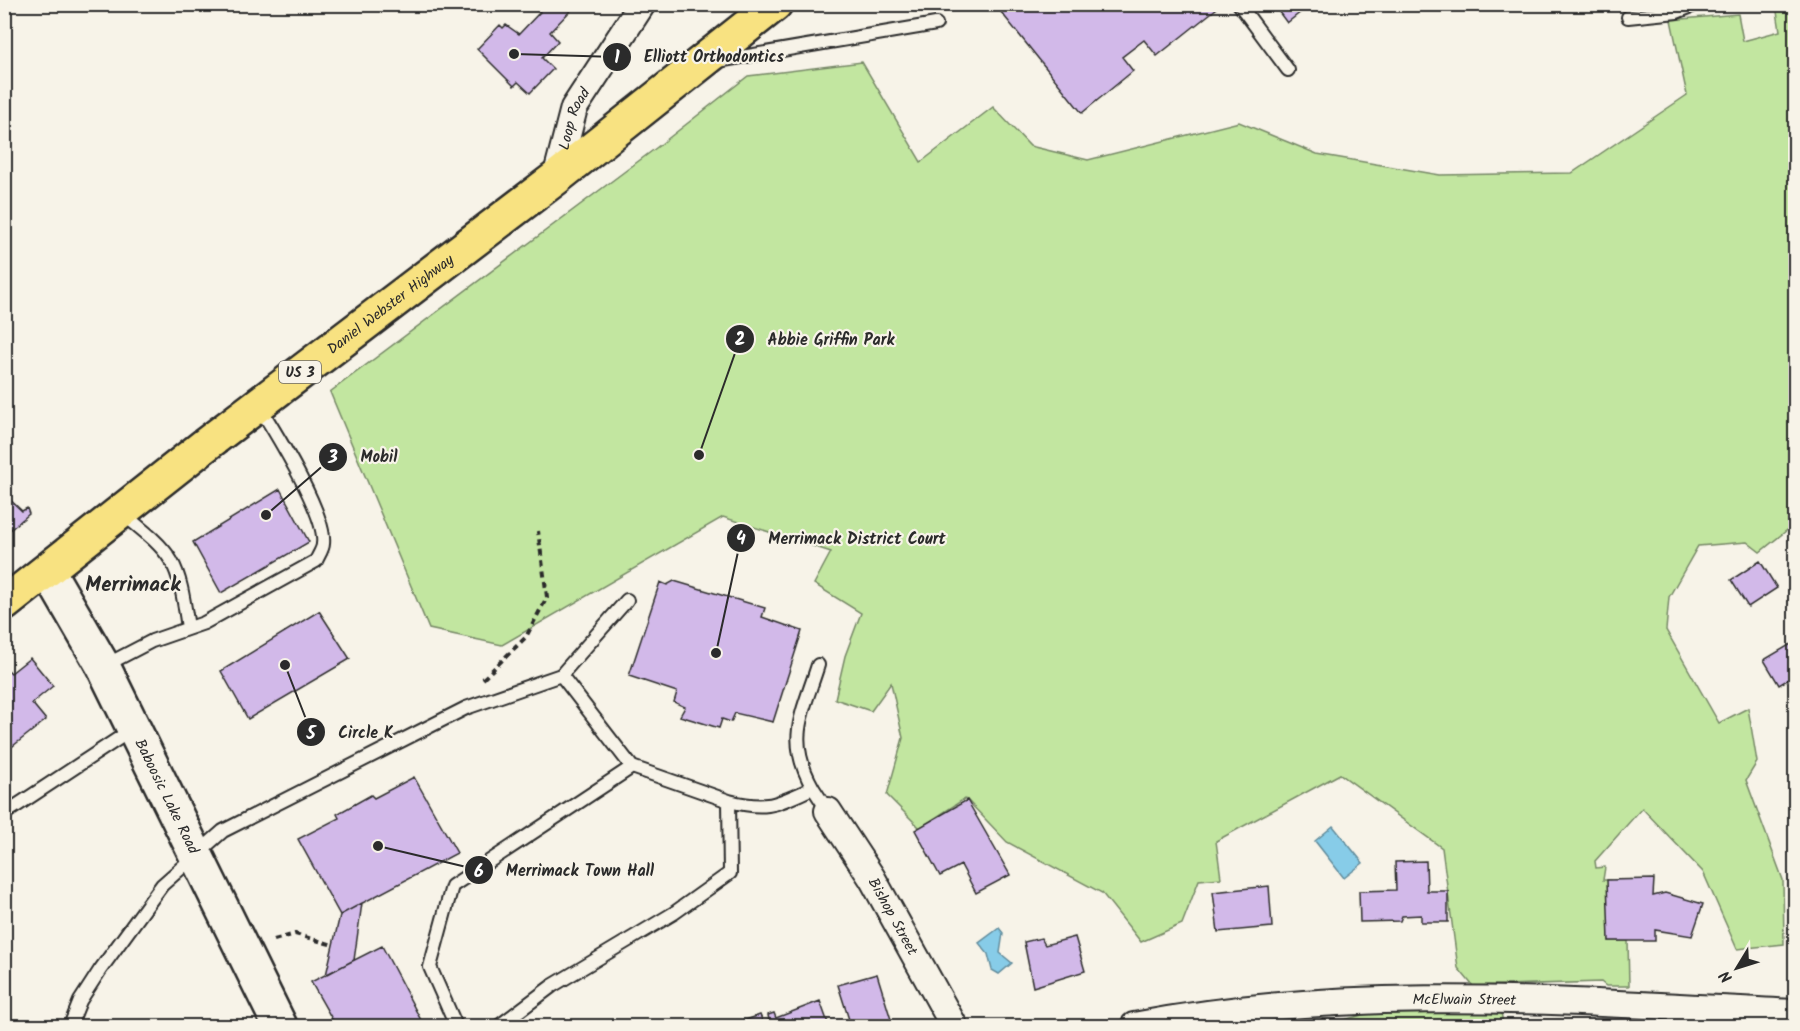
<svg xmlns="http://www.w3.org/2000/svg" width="1800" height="1031" font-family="Kalam,sans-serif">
	<rect width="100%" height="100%" fill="#f7f3e8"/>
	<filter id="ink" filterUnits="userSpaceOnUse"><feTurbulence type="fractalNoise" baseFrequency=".0167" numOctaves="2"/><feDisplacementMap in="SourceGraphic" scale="12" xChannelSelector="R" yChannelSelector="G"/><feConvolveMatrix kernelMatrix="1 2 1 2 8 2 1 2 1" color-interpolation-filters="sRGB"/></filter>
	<g filter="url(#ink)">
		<path fill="#c2e6a0" stroke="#768866" stroke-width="1.5" d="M1776,5h19v526l-4,-4 -31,25 -13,-10 -49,4 -29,51 -3,33 53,93 29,-15 9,54 -11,18 37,100 1,64 -47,5 -34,-77 -61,-64 -47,53 1,7 9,-1 -2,13h7l-1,61h19l1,45h-23l-5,-4 -128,4 -15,-18 -16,-120 -102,-74 -124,67 5,37 -22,2 -17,44 -41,18 -39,-49 -95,-51 -40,-42 -3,-1 -44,29 -33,-33 16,-57 -12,-55 -20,28 -36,-12 10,-43 16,-43 -47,-29 17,-32 -108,-35 -221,128 -73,-16 -99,-237 326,-244 92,-72 114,-14 59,100 72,-55 37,39 58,14 151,-38 78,32 123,21 132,-2 115,-78 -16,-75 67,-6 5,27 37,-10z
			M1428,997l71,2 4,25 24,2h-205z"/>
		<path fill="#87cce8" stroke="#628c9c" stroke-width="1.5" d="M1333,826l30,37 -19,15 -29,-37z
			M999,928l4,5 -3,20 12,10 -13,11 -7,-4 -4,-16 -9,-11z"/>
		<path fill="#d2b9e9" stroke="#2b2b2b" stroke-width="1.5" d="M538,4l37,2 -25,26 8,9 -16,17 11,11 -23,24 -12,-11 -4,4 -37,-37 23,-24 3,3 3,-3 13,9 21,-22 -5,-5z
			M1010,4h202l4,5 -59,47 -13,-16 -22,17 11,14 -51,42 -81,-101z
			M1273,4h38l-24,19z
			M280,489l29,53 -88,51 -28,-51z
			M4,494l18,17 5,-3 2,6 -25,21z
			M1760,561l17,27 -29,19 -17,-27z
			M674,581l91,27 -3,9 40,14 -29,91 -38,-9 -4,9 -9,-3 -3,9 -39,-12 5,-9 -11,-5 3,-10 -48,-16 31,-94 7,3z
			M319,611l31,48 -102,60 -27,-48z
			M1796,641v42l-4,-6 -13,8 -15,-25z
			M30,658l23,28 -21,17 14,17 -42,33v-87l7,7z
			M414,777l43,76 -117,62 -42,-76 41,-21 -2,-4 34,-19 3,3z
			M967,800l43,75 -34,18 -15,-28 -21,11 -25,-46z
			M1426,861l1,30h21v31h-27v-7l-19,1 -2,5 -40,1 -1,-31 37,-1 -1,-28z
			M1654,879l-1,17 12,-3 38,11 -11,32 -37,-6v11h-46l-2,-61z
			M1269,886l3,41 -54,5 -5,-40z
			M362,903l-8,57 -28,15 14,-60z
			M1075,937l10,34 -52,16 -9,-45 17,-4 4,7z
			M382,946l42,80h-88l-25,-44z
			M877,974l16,52h-42l-13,-41z
			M820,1001l9,25h-84l-2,-5 17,-6 3,7 6,-2 -1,-5 6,-2 2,5z"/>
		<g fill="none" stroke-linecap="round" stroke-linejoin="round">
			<defs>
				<path id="lane" d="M1239,4l49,66
					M1628,17l49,-5 20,-8
					M718,61l218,-37
					M122,513c53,43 56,46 66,115
					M104,666l48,-25 52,-18 112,-62c2,-5 7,-12 7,-17 4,-29 -48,-112 -64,-138
					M561,675l66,-75
					M813,788c-28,-49 -10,-75 5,-123
					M729,801c40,10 47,3 84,-13l15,23
					M4,814l129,-85
					M70,1026l10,-25 20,-31 62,-85 61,-54 243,-123 95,-33 71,92
					M456,1026l-26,-59 22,-81 180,-119 97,34 1,72 -56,40 -122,73 -53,40"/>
				<g id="street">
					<path id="s1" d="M556,178l18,-70 68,-104"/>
					<path id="s2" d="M828,811l44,67 82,148"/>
					<path id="s3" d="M1134,1026c218,-43 441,-24 662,-13"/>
				</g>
				<g id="secondary">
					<path id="s4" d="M48,571l55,95 177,360"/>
				</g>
				<g id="primary">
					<path id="s5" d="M4,604l200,-158 352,-268 219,-174"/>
				</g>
			</defs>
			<use href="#lane" stroke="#2b2b2b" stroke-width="16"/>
			<use href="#street" stroke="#2b2b2b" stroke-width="30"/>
			<use href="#secondary" stroke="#2b2b2b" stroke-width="38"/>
			<use href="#primary" stroke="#2b2b2b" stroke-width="38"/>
			<path stroke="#2b2b2b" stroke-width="4" stroke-dasharray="6 4.5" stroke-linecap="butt" d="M483,679l43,-42 21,-40 -9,-66
				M274,940l21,-6 38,11"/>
			<use href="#lane" stroke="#f7f3e8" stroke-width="12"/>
			<use href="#street" stroke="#f7f3e8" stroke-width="26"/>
			<use href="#secondary" stroke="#f7f3e8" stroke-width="33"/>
			<use href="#primary" stroke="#f8e281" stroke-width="33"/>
		</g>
	</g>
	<g text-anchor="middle" stroke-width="4.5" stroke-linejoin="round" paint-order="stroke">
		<rect fill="#f7f3e8" stroke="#686764" stroke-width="1.5" x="279" y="361" width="42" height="22" rx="4.5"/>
		<g font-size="14" font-weight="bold" fill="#2b2b2b">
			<text x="300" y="377">US 3</text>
		</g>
		<g font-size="15" fill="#2b2b2b" stroke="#f7f3e8">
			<text dy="5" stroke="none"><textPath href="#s1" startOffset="62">Loop Road</textPath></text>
			<text dy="5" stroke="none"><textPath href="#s5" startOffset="489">Daniel Webster Highway</textPath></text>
			<text dy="5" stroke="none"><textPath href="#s4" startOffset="255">Baboosic Lake Road</textPath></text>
			<text dy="5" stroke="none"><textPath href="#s2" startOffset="124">Bishop Street</textPath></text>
			<text dy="5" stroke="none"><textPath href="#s3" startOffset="332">McElwain Street</textPath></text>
		</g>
		<g font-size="21" font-weight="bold" fill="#2b2b2b" stroke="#f7f3e8">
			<text x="133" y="591">Merrimack</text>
		</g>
	</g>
	<path fill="none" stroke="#2b2b2b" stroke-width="2" d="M514 54L617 57M699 455L740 339M266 515L333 457M716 653L741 538M285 665L311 732M378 846L479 870"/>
	<g fill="#2b2b2b" stroke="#f7f3e8" stroke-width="2">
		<circle cx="514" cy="54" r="6"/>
		<circle cx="699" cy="455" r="6"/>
		<circle cx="266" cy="515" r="6"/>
		<circle cx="716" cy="653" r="6"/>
		<circle cx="285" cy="665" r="6"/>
		<circle cx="378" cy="846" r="6"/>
		<circle cx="617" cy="57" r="15"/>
		<circle cx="740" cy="339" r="15"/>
		<circle cx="333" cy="457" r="15"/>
		<circle cx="741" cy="538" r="15"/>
		<circle cx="311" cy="732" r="15"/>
		<circle cx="479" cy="870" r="15"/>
	</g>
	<g font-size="18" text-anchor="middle" font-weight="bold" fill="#fff">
		<text x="617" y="63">1</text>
		<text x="740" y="345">2</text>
		<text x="333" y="463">3</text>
		<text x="741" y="544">4</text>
		<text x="311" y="739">5</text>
		<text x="479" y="877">6</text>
	</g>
	<g font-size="16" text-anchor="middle" font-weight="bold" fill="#2b2b2b" stroke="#f7f3e8" stroke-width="4.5" stroke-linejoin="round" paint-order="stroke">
		<text x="714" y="62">Elliott Orthodontics</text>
		<text x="831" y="345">Abbie Griffin Park</text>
		<text x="379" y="462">Mobil</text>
		<text x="857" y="544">Merrimack District Court</text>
		<text x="366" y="738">Circle K</text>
		<text x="580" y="876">Merrimack Town Hall</text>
	</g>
	<rect width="1800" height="1031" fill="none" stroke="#f7f3e8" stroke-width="24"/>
	<rect x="12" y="12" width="1776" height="1007" fill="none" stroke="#2b2b2b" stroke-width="2" filter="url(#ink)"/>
	<g transform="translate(1737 968) rotate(232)" stroke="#f7f3e8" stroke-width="4.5" paint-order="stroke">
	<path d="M0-4.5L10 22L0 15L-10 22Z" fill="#2b2b2b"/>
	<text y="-9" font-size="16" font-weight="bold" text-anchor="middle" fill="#2b2b2b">N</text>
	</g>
</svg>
